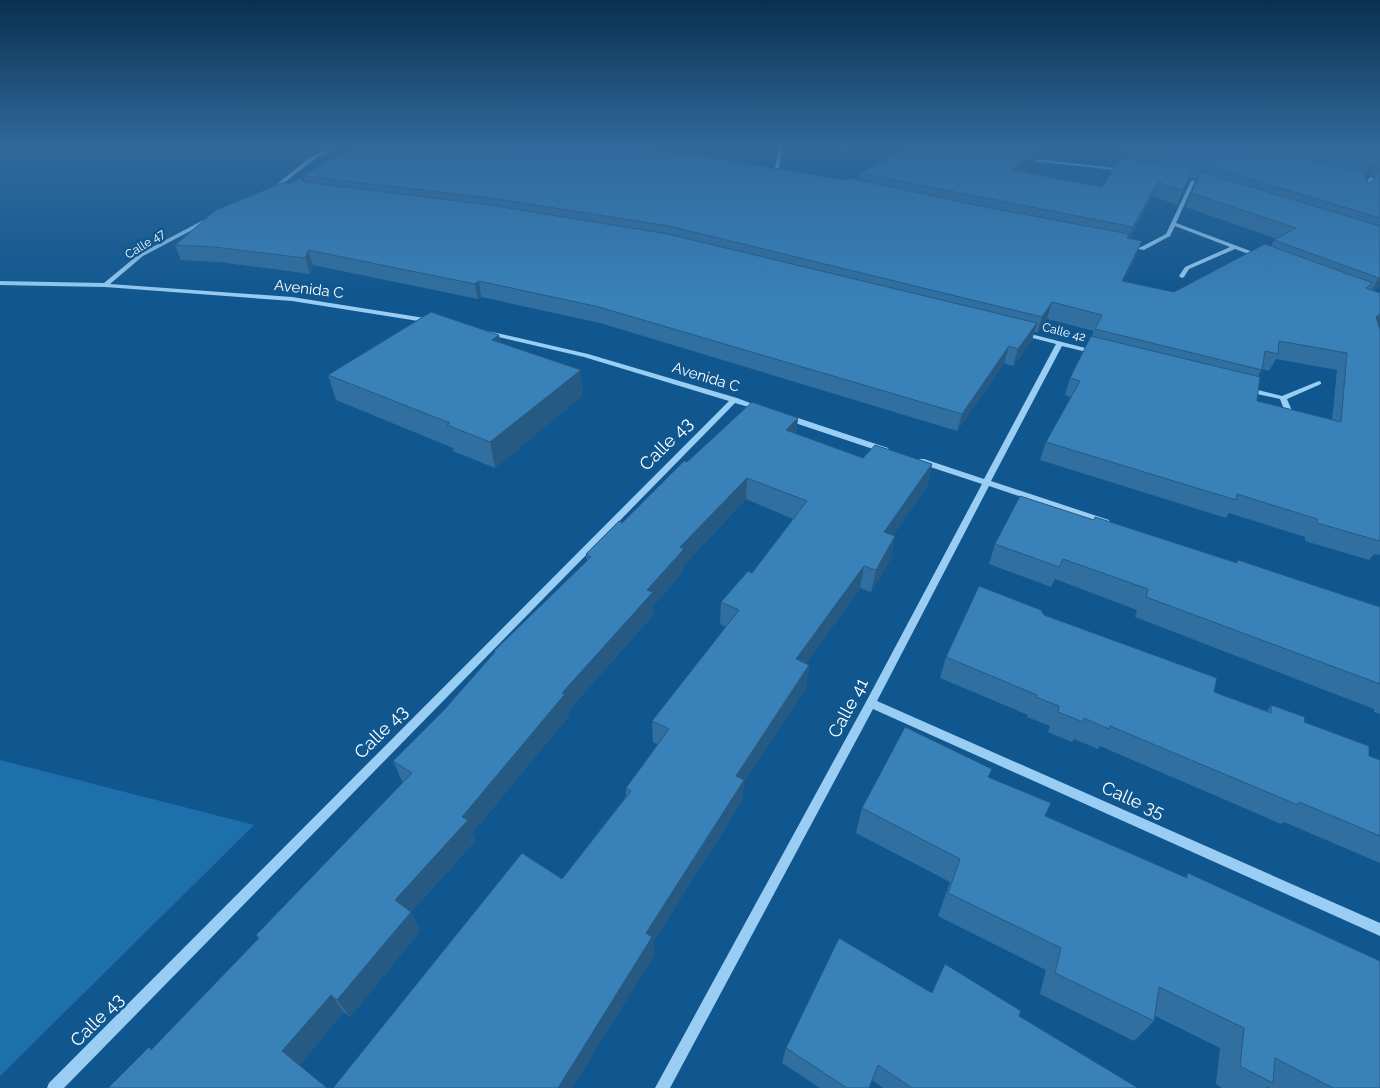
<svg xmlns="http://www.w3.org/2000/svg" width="1380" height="1088" font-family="Raleway,sans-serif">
	<rect width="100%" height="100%" fill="#10578f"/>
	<path fill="#1e70ac" d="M0,760l254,65 -254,251z"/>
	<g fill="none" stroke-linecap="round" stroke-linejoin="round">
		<path fill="#99cdf3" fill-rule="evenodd" d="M338,146h5l-27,12 -40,31 -4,-1 40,-32z
			M777,146l6,1 -5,26 -2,1 -2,-1 5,-25z
			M851,146h7l-16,4 -2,-1z
			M1026,158l98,11 2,1 -2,1 -100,-11v-2z
			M1370,177l4,1 -9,15h-4v-1z
			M1193,180l2,1 -19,42 85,32v2h-4l-22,-8 -46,20 -5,8 -2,1 -3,-2 6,-9 45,-20 -55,-21 -5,10 -26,14 -18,-3v-2l2,-1 13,3 25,-13 25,-53z
			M213,215l2,1v2l-72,38 -33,28 182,13 139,22 3,2 -3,2 -139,-22 -187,-14 -105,-2v-4l104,2 35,-29z
			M488,331l100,23 149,44 26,10 -4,2 -24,-7 -671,685h-17l2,-5 680,-682 -145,-44 -98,-23 -1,-1z
			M1023,332l74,19 1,1 -3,2 -33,-8 -71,135 118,39 1,2 -4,3 -117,-39 -112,215 503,222v13l-507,-227 -203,379h-15l212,-388 115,-216 -64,-21 -1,-2 1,-2h6l60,20 72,-135 -35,-9v-2z
			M1319,381l2,1v2l-34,15 9,21 -4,2 -4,-2 -8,-21 -37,-8 -1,-2 4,-2 36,9z
			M783,415h6l99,33 1,2 -4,2h-3l-99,-33z"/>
	</g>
	<path fill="#306f9f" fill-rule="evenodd" d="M912,146h145l-15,12 -5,-1 -2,6 -11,9 78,15 20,-29 3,-7 -18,-5h273v140l-6,5 6,33 -1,1 1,5v225l-6,-1 -5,6 -64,-19v-4l-76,-24 -3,5 -186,-58 6,-18 25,-45 -6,-2 5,-17 22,-42 2,-5 -47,-12 -10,14 -3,-1 -2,8 -19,26 -9,-3 -47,68 -357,-108 -119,-26 -3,2 -165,-34 -3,9 -91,-12 -38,-2 -6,-15 173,-93 498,28h12l1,-7zM1369,176l6,1 -2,4 -5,2 -3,-2 1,-3zM1189,178l9,1 -13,28 92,32 -3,1 -3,7 -97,45 -50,-11 12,-25 6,-15 -12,-3 23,-42 24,9zM1276,359l61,11 -5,50 -75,-19 1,-25 4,-7 7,2z
		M499,335l1,8 83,52 -88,73 -42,-17v-3l-117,-48 -8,-25z
		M798,418l-2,16 67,24 69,6 -5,22 -34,49 -2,23 -20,34 -11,-4 -54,75 3,2 -3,22 -62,95 -2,19 -89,141 1,14 -92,-77 64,-83v-8l32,-43 -5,-3 -1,-21 74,-94 -6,-3 1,-22 31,-29 41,-54 -47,-20 -62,66v5l-31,36 1,8 -86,97 1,5 -97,117 3,8 -64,71 9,19 -70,86 -6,-5 -45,53 -191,23 41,-41 3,3 106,-111 -2,-4 147,-152 -10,-22 51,-51 50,-57v-2l93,-90 -1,-7 36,-31 65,-61z
		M1094,520l142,43 2,-3 142,47v107l-6,-2v-3l-239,-92 2,-7 -82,-31 -4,8 -62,-23 6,-20z
		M1044,615l170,77 53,19 4,-6 98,51 11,4v103l-96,-41 -3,2 -181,-78 -2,3 -24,-10 -2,3 -24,-10 2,-6 -23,-9 1,-2 -88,-37 6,-21z
		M988,777l57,39 140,61 3,-4 192,215h-110l-2,-1 -2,1h-44l-6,-4 4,-36 -65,-32 -1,5 -20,20 -94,-47 6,-24 -108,-54 12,-34 -94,-49 6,-25z
		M945,964l74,52 119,72h-255l-11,-8 -3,8h-49l-38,-25 4,-15 146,-56z"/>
	<path fill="#275a82" d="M1045,146h12l-15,12z
		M1038,150l-3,13 -26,21 3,-14z
		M1376,162l-7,14 -6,5 7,-14z
		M1193,169l-6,14 -10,22 6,-15z
		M304,176l4,14 -8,-12z
		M1158,182l-5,14 -26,46 6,-15z
		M1142,241l-6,15 -19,41 5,-16z
		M308,250l5,15 -3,9 -5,-16z
		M1379,278h1v8l-10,7z
		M479,281l2,16 -3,2 -3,-15z
		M1052,302l-5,17 -10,14 5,-16z
		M1380,314v10l-13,9 9,-16z
		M1037,323l-5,17 -19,26 5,-17z
		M499,335l4,25 -11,-20z
		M1009,346l-5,17 -47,68 5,-17z
		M581,370l2,25 -88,73 -5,-26z
		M798,418l-3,21 -9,-9z
		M932,464l-5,22 -47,68 4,-22z
		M747,478l-1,21 -62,66v5l-31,36 1,8 -86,97 1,5 -97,117 3,8 -64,71 9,19 -70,86 -13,-17 58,-100 167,-207 85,-103 33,-43z
		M895,536l-4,22 -20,34 5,-22z
		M864,566l-4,22 -67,93 3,-22z
		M809,665l-3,22 -62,95 -2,19 -89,141 1,14 -82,132h-14l88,-155 90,-157z
		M331,995l13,17 -46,55 -16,-16z"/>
	<path fill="#3881b9" stroke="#275a82" d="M360,146h260l85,11 141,23 4,-2 130,28 149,28 -2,4 15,3 -20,40 52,11 91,-48 108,39 -7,5 14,5v21l-4,3 4,13v211l-63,-18v-4l-80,-25 -1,6 -190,-58 34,-61 -10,-3 21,-42 169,41 -3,24 84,21 6,-69 -68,-12 -1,13 -13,-3 -3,19 -167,-41 7,-14 -50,-13 -10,15 -373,-91 -178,-28 -187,-22 -4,2 4,4 186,23 178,29 369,89 -19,26 -9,-3 -47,68 -363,-107 -120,-26 -4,3 -167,-34 -3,8 -91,-11 -39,-2 41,-35 68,-28 5,2 54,-32h5z
		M912,146h94l32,4 -26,20 90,17 19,-29 72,11 -10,21 -25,-8 -25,45 -274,-54z
		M1129,146h119l119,28 -2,7 3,2 5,-2 7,-13v50l-169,-51 -87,-14z
		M1269,146h111v17l-4,-1 -6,5z
		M1201,172l179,54v52h-1l-105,-38 22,-12 -105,-35z
		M431,312l68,23 -7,5 89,30 -91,72 -43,-17 3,-2 -122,-48z
		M752,402l46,16 -12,12 77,28 12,-13 57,19 -48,68 11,4 -19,34 -12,-4 -68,93 13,6 -73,111 8,4 -98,153 6,4 -94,151h-225l189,-235 40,26 69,-88 -5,-3 43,-59 -17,-8 87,-111 -18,-8 27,-31 4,2 55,-72 -60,-23 -67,69 4,2 -37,41 6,2 -91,101 3,1 -103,123 6,3 -73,80 16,12 -74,88 -6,-5 -49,56 45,37h-219l41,-41 2,3 108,-112 -3,-3 156,-162 -19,-12 51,-51 51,-58 -1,-1 97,-94 -5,-3 33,-33 3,2 62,-62 3,1z
		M1020,496l74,24 1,-3 142,46 1,-3 75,25 67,22v77l-234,-87 2,-8 -85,-30 -4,8 -64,-23z
		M979,586l62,24 3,5 173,63 -3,14 57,21v-8l34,12 -1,5 65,24v10l11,4v76l-81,-34 -1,3 -188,-79 -1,3 -25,-11 -1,4 -25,-10 1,-6 -23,-9 1,-2 -91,-38z
		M905,727l87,42 -4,8 63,26 -6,13 142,62 1,-5 192,88v127h-47l-58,-30 -2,25 -33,-17 4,-38 -85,-41 -5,34 -99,-48 6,-25 -113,-55 12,-34 -98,-51z
		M839,938l93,55 13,-29 76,47 -2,5 119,72h-226l-34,-23 -9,23h-22l-61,-40z"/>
	<linearGradient id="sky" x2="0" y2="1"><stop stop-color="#09304f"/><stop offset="0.49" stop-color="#31699b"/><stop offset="1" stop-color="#31699b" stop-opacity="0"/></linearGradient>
	<rect width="1380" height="298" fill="url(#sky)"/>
	<g text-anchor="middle" stroke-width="5" stroke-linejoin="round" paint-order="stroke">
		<g font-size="12" fill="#fff" stroke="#10578f">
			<text transform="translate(145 244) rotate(-32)" y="4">Calle 47</text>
			<text transform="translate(1064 332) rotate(14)" y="4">Calle 42</text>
		</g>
		<g font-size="15" fill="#fff" stroke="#10578f">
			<text transform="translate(309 289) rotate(7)" y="5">Avenida C</text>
			<text transform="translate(706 377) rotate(17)" y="5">Avenida C</text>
		</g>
		<g font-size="18" fill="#fff" stroke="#10578f">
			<text transform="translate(666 444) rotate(-45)" y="6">Calle 43</text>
			<text transform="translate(848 708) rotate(-62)" y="6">Calle 41</text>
			<text transform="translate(381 732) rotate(-45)" y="6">Calle 43</text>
			<text transform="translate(1133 800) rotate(24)" y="6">Calle 35</text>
			<text transform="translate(97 1020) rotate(-45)" y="6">Calle 43</text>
		</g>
	</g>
</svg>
